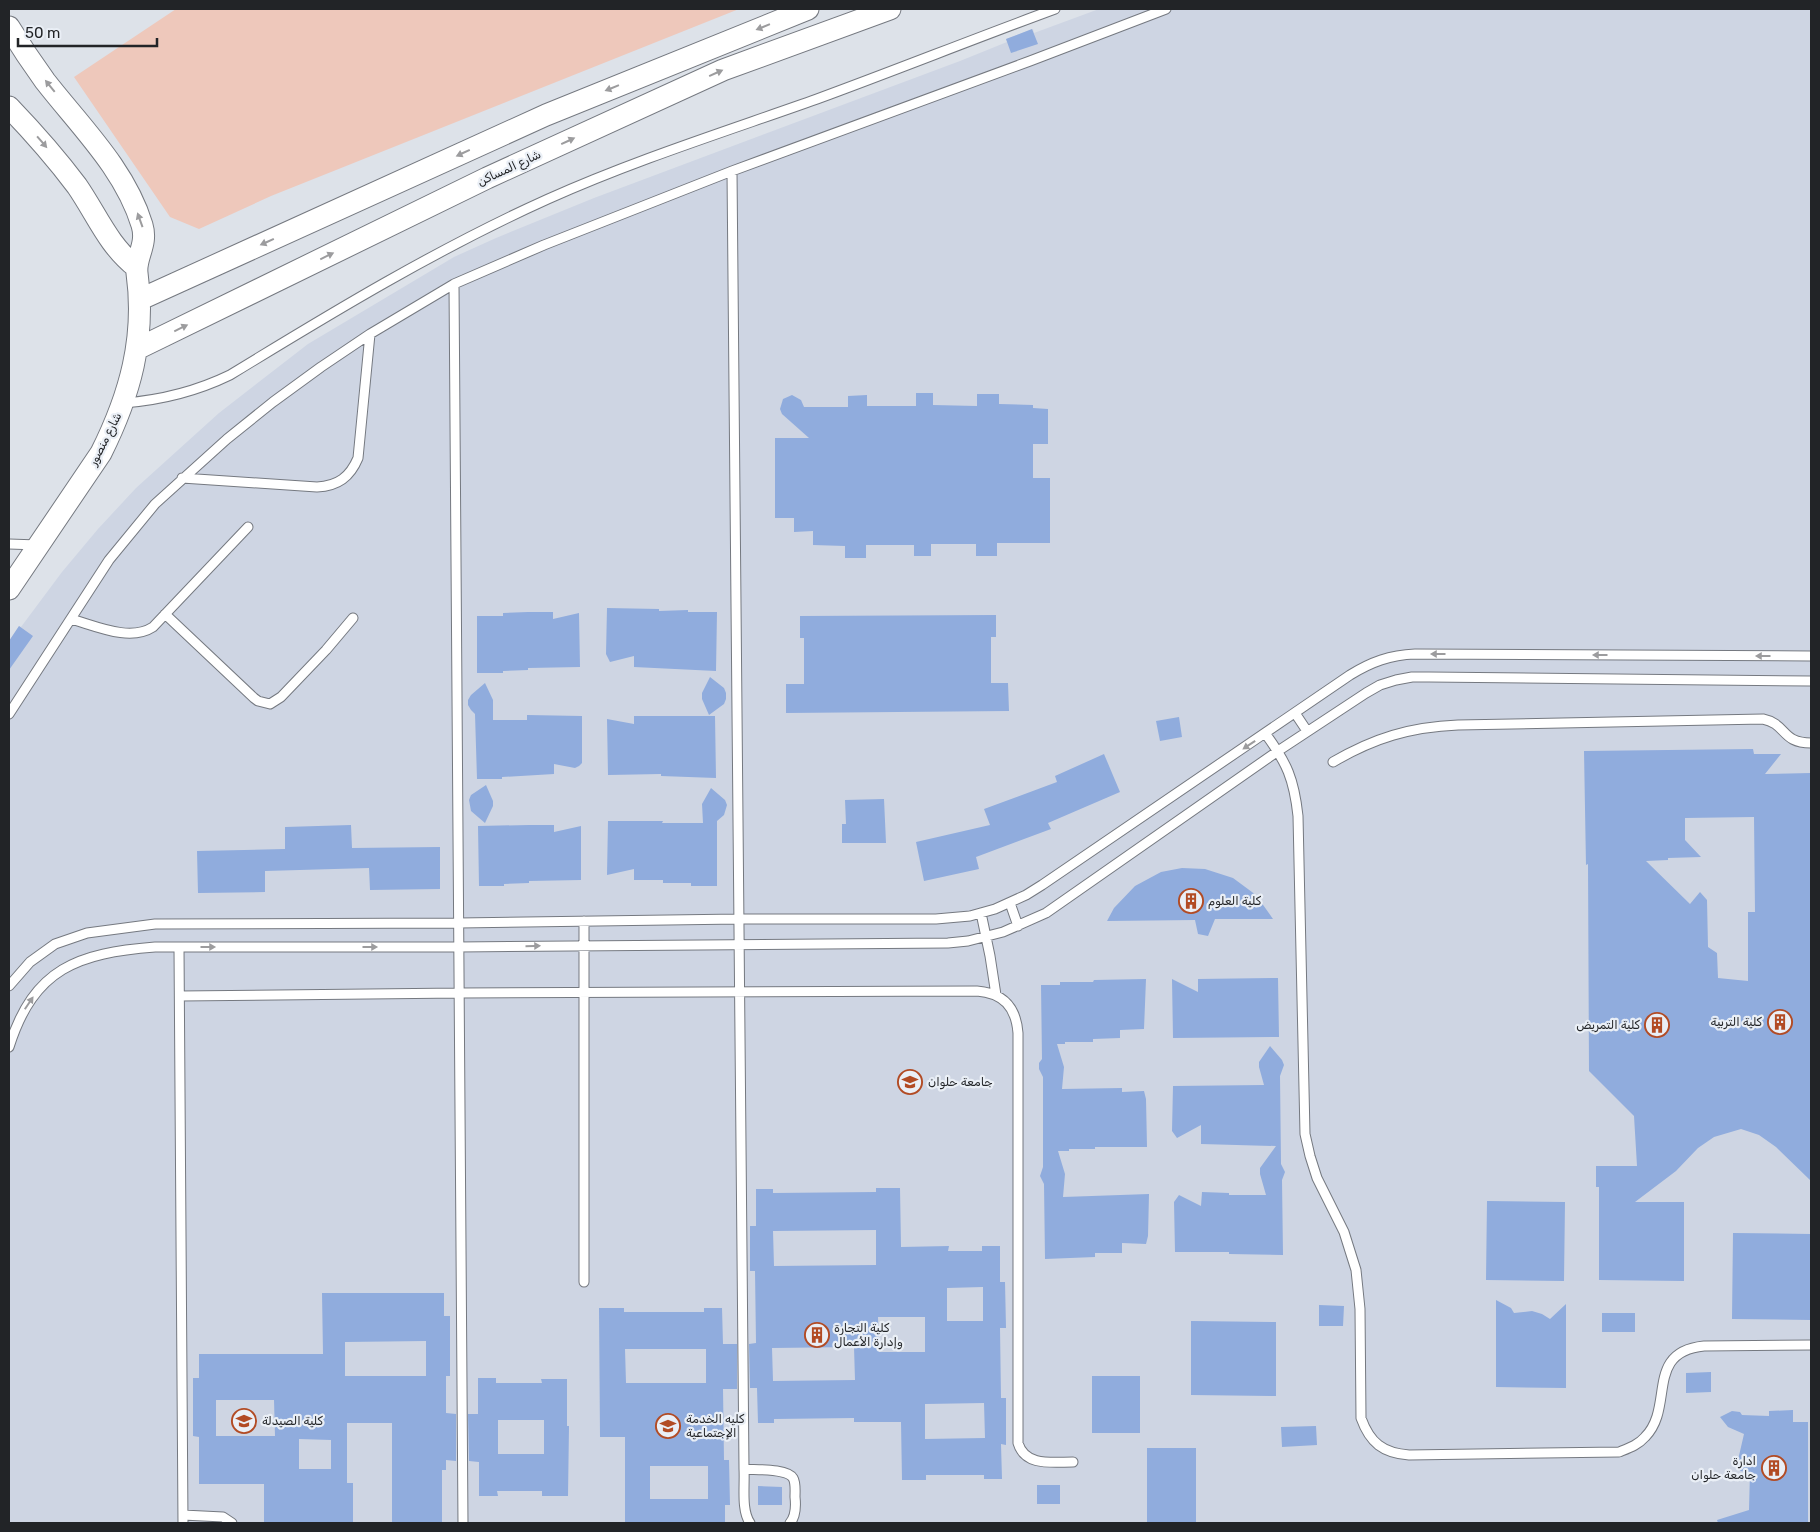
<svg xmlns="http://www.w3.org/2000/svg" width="1820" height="1532" font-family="Rubik,Vazirmatn,sans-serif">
	<rect width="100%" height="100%" fill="#dde2e9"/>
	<path fill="#ced5e3" d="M1099,9h712v1514h-1802v-882l10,-15 2,1 41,-55 36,-43 38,-41 83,-75 89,-69 146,-87 42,-19 98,-40 366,-137 47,-19 -1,-3 27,-10 1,4z"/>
	<path fill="#eec8bb" d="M176,9h563l-468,187 -72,33 -29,-12 -96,-140z"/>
	<path fill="#90acdd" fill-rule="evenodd" d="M1032,29l6,15 -27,9 -5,-14z
		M916,393h17v12l44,1v-12h22v10l34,1v3l15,1v35h-15v34h17v65h-53v13h-21v-12h-45v12h-17v-11h-48v13h-21v-12l-32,-1v-14l-19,1v-14h-19v-80h34l-27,-24 -2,-5 3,-10 9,-4 9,5 3,7h44v-11l19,-1v11h49z
		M607,608l52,1v2l29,-1v2h29l-1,59 -82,-4v-11l-24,6 -4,-8z
		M528,612h25v7l26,-6 1,54 -52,1v2l-25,1v2h-26v-57h26v-3z
		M996,615v22h-5v46h17l1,28 -223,2v-29h18v-46h-4v-22z
		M19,626l14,10 -24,34v-29z
		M710,677l14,11 2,5v6l-2,5 -15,11 -7,-16v-6z
		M485,683l8,17v20h34v-5l55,1v47l-3,3 -4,2 -21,-4v10l-52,3v2h-25l-2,-65 -4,-4 -3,-5v-5l3,-5z
		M634,716h81l1,62 -55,-2v-2l-53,1 -1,-56 27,5z
		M1179,717l3,20 -22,4 -4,-20z
		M1753,749l1,5h27l-16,20 46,-1v408l-35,-34 -17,-12 -18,-6 -27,8 -16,11 -22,23 -41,31h49v79l-85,-1v-93h-3v-21h41l-3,-50 -45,-45 -1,-207 -2,1 -2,-114zM1754,817l1,95h-7v69l-30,-3 -1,-25 -9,-6 -1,-47 -7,-8 -10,12 -44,-43 22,-1v-2l33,-1 -16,-17v-22z
		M1104,754l16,38 -72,31 3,6 -75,28 3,12 -55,12 -8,-39 74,-17 -6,-16 73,-27 -2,-6z
		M486,785l7,16v5l-8,17 -14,-12 -2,-11 2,-5z
		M711,788l14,12 2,5 -3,10 -7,6v65h-26v-3h-28v-3h-29v-11l-27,6 1,-54h55l-1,2h41l-1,-19z
		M884,799l2,44h-44v-19h4l-1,-24z
		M351,825l1,23 88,-1v42l-70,1 -1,-22 -104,3v21l-67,1 -1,-42 88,-2v-22z
		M529,825h25v7l27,-6v54l-52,1v2l-25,1v2h-25l-1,-60z
		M1182,868l23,1 28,9 23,17 17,24h-58l-7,17 -10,-2 -3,-14 -88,1 7,-13 21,-22 26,-14z
		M1278,978l1,59 -106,1 -1,-59 26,13v-13z
		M1146,979l-2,50 -24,1v8l-27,1v3h-28v2h-8l7,23 -2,22 60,-1v4l22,-1 2,8 1,48h-52v2h-26v2h-11l7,23 -2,23 86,-3 -1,42 -2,8 -24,-1v10h-27v4l-50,2 -1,-75 -4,-8 3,-9v-90l-4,-8v-6l3,-4 -1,-74h19v-3h33l1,-2z
		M1270,1046l12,14 2,5 -4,11 1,88 4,8 -3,8 1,75 -54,-1v-2h-54l-1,-50 5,-7 22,11 1,-14 27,1v2h37l-6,-21v-6l16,-22 -75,-2v-19l-24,13 -5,-7 1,-45 91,-1 -5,-18v-5z
		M876,1188h24l1,59 48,-1 -1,5h34v-5h18v36h5l1,46h-6l1,70h5v47l-5,-1 1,35h-18v-4h-58v5h-24l-1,-58h-47v-4l-80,1v4h-16l-1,-35h-7l-1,-44 7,-1 -1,-72h-5v-45h6v-37h17v4l103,-1zM876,1230v35l-102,1 -1,-35zM983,1287v34h-36v-33zM878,1317h47v35h-46zM854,1347l1,33 -82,1 -1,-33zM984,1403l1,35 -60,1v-35z
		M1487,1201l78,1 -1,79 -78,-1z
		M1733,1233l78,1v86l-79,-1z
		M322,1293h122v23h6v60h-4v37l10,1v47l-10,-1v10h-4v53h-50v-100h-45v60h6v40h-89v-39h-65v-47l-6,-1v-58h6v-24h124zM426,1341v35h-81v-34zM216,1400h58l1,36h-59zM299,1439l32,1v29h-32z
		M1496,1300l15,8 3,5 18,-2 10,3 8,5 16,-15v84l-70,-1z
		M1319,1305l25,1 -1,20h-24z
		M599,1308h25v4h80v-4h18l1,36h14v45h-14l1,71h5l1,45h-5v18h-100v-86h-25zM625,1349h81v34h-80zM650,1466h58v33h-58z
		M1602,1313h33v19h-33z
		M1191,1321l85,1v74l-85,-1z
		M1711,1372v20l-25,1v-20z
		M1092,1376h48v57h-48z
		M478,1378h18v5h46l-1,-4h26v47h2l-1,70h-26v-5h-45l1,5h-19v-34l-10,-1 -1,-47h10zM498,1420h46v34h-46z
		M1793,1410v12h15v101h-90l-1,-3 32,-10 1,-38 -10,-1 -2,-11 6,-26 -16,-7 -8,-10 12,-6 8,1 2,3 27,1v-5z
		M1316,1426l1,19 -35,2 -1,-20z
		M1147,1448h49v75h-49z
		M1037,1485h23v19h-23z
		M758,1486l24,1v18h-24z"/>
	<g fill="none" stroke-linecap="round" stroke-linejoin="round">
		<defs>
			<path id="service" d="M732,171l12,1298c1,17 -3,41 6,54
				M454,284l9,1239
				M124,403c38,-3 71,-11 106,-28 103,-63 207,-126 318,-176 87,-39 179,-68 269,-100 79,-29 159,-61 238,-90
				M182,478l135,9c21,-1 33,-10 41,-29l12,-124
				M9,544l29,1
				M165,614l89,84 4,3 12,3 11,-7 45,-47 27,-32
				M71,619c25,7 59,23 82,8l95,-100
				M1295,713l12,18
				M9,714l100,-154 46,-56 72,-65 46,-37 48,-35 49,-33 84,-50 90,-39 188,-74 298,-110 136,-52
				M1265,733c22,30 29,46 33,83l7,318 5,22 7,22 27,54 12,38 4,39 1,109c9,25 22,35 48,37l210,-3c10,-4 19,-7 26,-15 30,-30 -1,-85 59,-91l107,-1
				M1333,762c41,-24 77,-35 125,-37l305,-6c24,5 18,24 48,24
				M1010,903l8,23
				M981,913l9,43 6,39
				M584,921v361
				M179,948l4,575
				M9,986l21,-24 25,-18 32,-11 68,-9 304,-1 280,-4h197l34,-3 25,-7 31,-14 16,-10 308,-210c21,-13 40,-20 65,-21l396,2
				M180,996l280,-3 517,-2c26,2 39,16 41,42v410c7,24 35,19 55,19
				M9,1047c25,-79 69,-94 146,-100h303l490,-4 20,-2 35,-9 43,-19 232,-162 88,-58 14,-8 16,-5 16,-3h17l382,4
				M744,1469c11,1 43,-1 49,9 3,5 2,13 2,19 1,9 1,19 -5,26
				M183,1515l40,2 9,6"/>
			<path id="tertiary" d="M9,27c11,18 23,36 36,54 35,45 80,88 97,144 6,20 -7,32 -5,48 9,65 -7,122 -36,180l-92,136
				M9,107c24,25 47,51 68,79 20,29 31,59 59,81
				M141,299l405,-184 262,-106
				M137,349l350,-171 236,-108 167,-61"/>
		</defs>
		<use href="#service" stroke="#757980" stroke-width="11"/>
		<use href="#tertiary" stroke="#757980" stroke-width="23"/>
		<use href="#service" stroke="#fff" stroke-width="9"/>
		<use href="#tertiary" stroke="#fff" stroke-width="21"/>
	</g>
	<defs><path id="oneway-solid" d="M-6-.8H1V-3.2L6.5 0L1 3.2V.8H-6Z" transform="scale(1.25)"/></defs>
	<g fill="#9c9c9e">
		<use href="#oneway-solid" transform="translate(763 27) rotate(158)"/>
		<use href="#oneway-solid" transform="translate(716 73) rotate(-24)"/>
		<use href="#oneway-solid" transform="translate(50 86) rotate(-129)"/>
		<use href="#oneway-solid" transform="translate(612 88) rotate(158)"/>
		<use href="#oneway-solid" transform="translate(568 141) rotate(-25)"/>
		<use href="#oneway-solid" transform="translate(42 142) rotate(49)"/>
		<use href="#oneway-solid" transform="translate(463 153) rotate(155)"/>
		<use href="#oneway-solid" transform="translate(140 220) rotate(-110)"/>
		<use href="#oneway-solid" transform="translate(267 242) rotate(156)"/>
		<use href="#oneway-solid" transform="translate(327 256) rotate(-26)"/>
		<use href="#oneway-solid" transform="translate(181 328) rotate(-26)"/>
		<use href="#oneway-solid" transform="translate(1438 654) rotate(-180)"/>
		<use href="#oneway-solid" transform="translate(1600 655) rotate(-180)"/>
		<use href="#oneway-solid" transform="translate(1763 656) rotate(-180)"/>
		<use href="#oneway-solid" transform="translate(1249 745) rotate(146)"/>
		<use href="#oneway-solid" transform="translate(533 946) rotate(-1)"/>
		<use href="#oneway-solid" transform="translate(208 947)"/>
		<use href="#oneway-solid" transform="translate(370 947)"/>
		<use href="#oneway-solid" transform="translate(29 1003) rotate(-56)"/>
	</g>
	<defs>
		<symbol id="building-ring" viewBox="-11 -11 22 22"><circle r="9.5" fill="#eaeff6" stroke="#b24b24" stroke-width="1.5"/><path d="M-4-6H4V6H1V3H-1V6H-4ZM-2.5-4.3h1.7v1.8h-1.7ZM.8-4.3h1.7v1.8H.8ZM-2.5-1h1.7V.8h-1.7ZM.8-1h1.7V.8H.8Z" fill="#b24b24"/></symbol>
		<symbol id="university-ring" viewBox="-11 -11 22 22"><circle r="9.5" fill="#eaeff6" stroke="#b24b24" stroke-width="1.5"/><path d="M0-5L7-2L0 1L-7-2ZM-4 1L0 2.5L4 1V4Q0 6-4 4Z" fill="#b24b24"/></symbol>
	</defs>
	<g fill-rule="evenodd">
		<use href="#building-ring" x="1177" y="887" width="28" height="28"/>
		<use href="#building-ring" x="1766" y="1008" width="28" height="28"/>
		<use href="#building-ring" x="1643" y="1011" width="28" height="28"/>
		<use href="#university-ring" x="896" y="1068" width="28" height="28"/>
		<use href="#building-ring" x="803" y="1321" width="28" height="28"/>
		<use href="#university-ring" x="230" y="1407" width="28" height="28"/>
		<use href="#university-ring" x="654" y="1412" width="28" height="28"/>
		<use href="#building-ring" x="1760" y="1454" width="28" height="28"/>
	</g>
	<g text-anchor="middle" stroke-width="4.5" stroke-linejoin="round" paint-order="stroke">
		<g font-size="12" fill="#222427" stroke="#eaeff6">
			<text transform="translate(509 168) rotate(-25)" y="4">شارع المساكن</text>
			<text transform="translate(105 439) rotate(-63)" y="4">شارع منصور</text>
		</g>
		<g font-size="12" fill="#222427" stroke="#eaeff6" text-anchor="start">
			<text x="1208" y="905">كلية العلوم</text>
			<text x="1762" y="1026" text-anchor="end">كلية التربية</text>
			<text x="1640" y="1029" text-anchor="end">كلية التمريض</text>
			<text x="928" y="1086">جامعة حلوان</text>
			<text x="834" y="1332">كلية التجارة<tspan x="834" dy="14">وإدارة الأعمال</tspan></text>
			<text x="686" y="1423">كليه الخدمة<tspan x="686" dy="14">الإجتماعية</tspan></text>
			<text x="262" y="1425">كلية الصيدلة</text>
			<text x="1756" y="1465" text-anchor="end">ادارة<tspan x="1756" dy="14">جامعة حلوان</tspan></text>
		</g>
	</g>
	<rect width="1820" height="1532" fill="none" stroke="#222427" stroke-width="20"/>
	<path d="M18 38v8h139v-8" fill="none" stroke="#222427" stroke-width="2.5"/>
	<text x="25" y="38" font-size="15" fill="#222427" stroke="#eaeff6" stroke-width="4" paint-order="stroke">50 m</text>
</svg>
